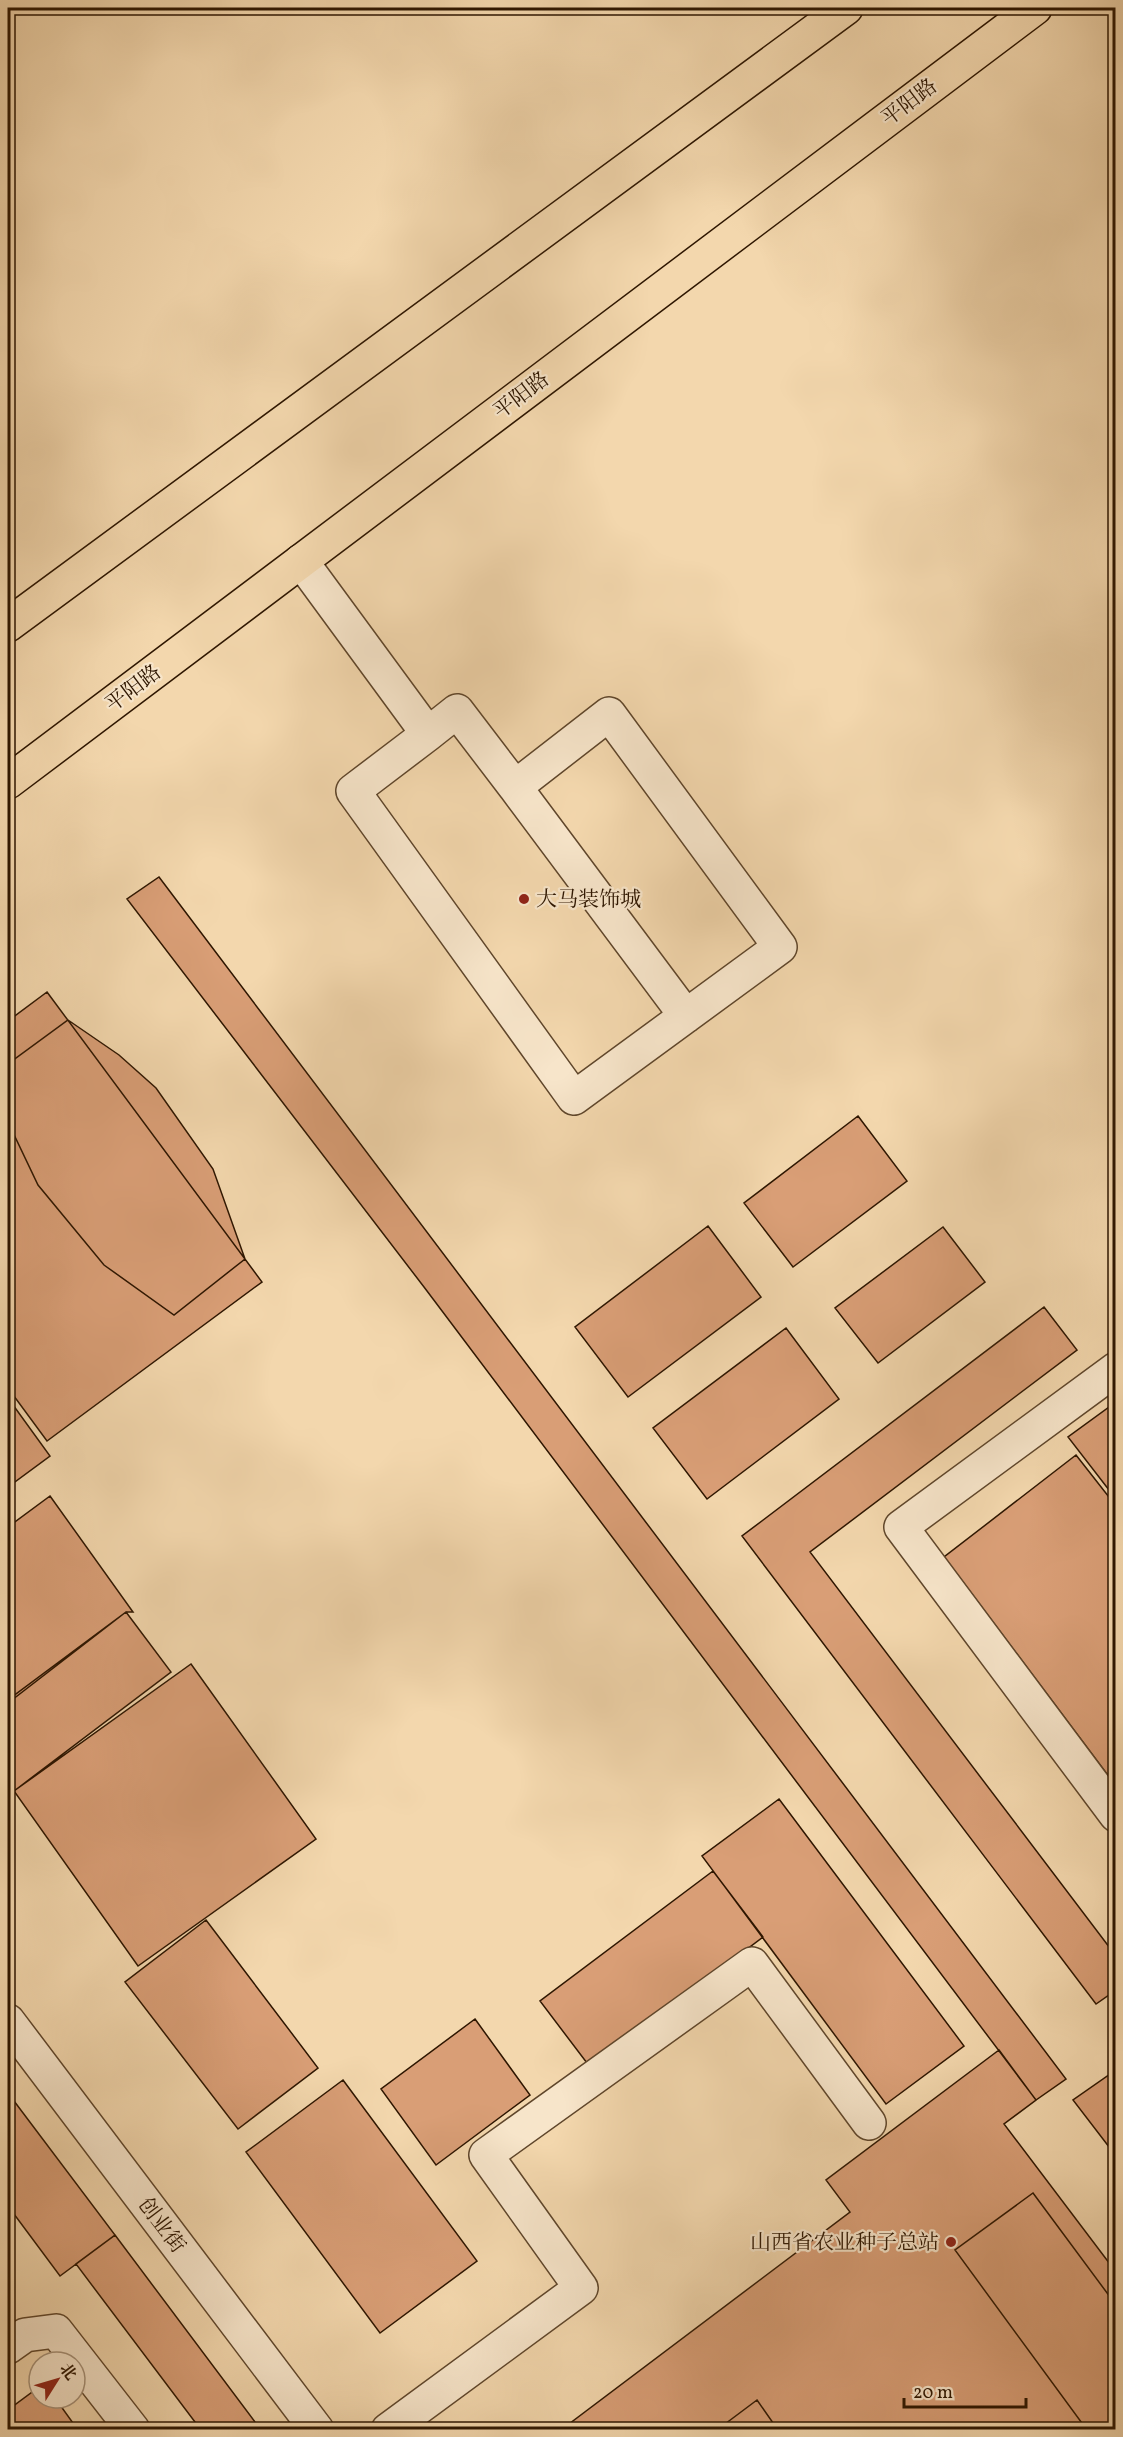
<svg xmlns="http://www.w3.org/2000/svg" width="1123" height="2437" font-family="Vollkorn,'Noto Serif SC',serif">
	<rect width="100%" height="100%" fill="#f3d7ad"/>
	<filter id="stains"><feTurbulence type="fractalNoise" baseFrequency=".00333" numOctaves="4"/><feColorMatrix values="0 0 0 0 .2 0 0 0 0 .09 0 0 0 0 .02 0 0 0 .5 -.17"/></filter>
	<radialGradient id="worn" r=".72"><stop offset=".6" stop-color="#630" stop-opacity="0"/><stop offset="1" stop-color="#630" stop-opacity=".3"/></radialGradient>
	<path fill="#d99e76" stroke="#2e1600" stroke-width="1.5" d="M159,877l907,1202 -30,21 -612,-813 -297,-388z
		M47,992l215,290 -215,159 -39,-53v-367z
		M68,1020l51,35 37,33 57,81 32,90 -71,56 -70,-50 -66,-80 -30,-63v-58z
		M858,1116l49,65 -114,86 -49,-64z
		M708,1226l53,71 -133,100 -53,-70z
		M943,1227l42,55 -107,81 -43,-55z
		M1044,1307l33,43 -267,202 306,404v34l-20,14 -354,-468z
		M786,1328l53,71 -132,100 -54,-71z
		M8,1398l42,58 -42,31z
		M1116,1402v97l-48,-62z
		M1076,1455l40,51v280l-172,-229z
		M50,1496l83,116h-7l-118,91v-176z
		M126,1612l45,60 -157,119 -6,-8v-83z
		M191,1664l125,175 -178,127 -124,-175z
		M779,1799l185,247 -78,58 -184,-248z
		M713,1871l50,66 -173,130 -50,-66z
		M206,1920l112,148 -80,61 -113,-147z
		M475,2019l55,76 -94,70 -55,-76z
		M999,2050l37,50 -32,24 112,148v158h-555l289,-218 -24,-32z
		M1116,2070v86l-43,-56z
		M343,2080l134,181 -97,72 -134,-181z
		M8,2093l107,142 -55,41 -52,-70z
		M1033,2193l83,112v125h-29l-132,-180z
		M115,2235l146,195h-60l-125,-166z
		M39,2387v11h16l23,32h-70v-20z
		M757,2400l21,30h-61z"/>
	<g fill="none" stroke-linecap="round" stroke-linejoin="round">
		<defs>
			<path id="minor" d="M301,561l127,173 29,-23 58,76 94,-73 171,233 -206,151 -221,-307 75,-57
				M515,787l171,229
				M1116,1369l-215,158 215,288
				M8,2021l309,409
				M8,2347l17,-12 31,-4 77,99
				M388,2430l193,-142 -95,-133 266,-191 117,159"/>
			<path id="major" d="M8,625l838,-617
				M8,782l1027,-774"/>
		</defs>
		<use href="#minor" stroke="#5f462b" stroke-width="36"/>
		<use href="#major" stroke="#2e1600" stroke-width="36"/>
		<use href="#minor" stroke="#f7e5ca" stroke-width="33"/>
		<use href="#major" stroke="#f3d7ad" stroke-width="33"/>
	</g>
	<g fill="#8f2418" stroke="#f7e5ca" stroke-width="2">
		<circle cx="524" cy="899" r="6"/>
		<circle cx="951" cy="2242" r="6"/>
	</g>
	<g text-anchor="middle" stroke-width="4.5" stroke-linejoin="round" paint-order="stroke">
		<g font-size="21" fill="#2e1600" stroke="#f7e5ca">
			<text transform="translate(909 102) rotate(-37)" y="7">平阳路</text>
			<text transform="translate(521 395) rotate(-37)" y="7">平阳路</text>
			<text transform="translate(133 688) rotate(-37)" y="7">平阳路</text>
			<text transform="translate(162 2225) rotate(53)" y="7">创业街</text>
		</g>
		<g font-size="21" fill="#2e1600" stroke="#f7e5ca" text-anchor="start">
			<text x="536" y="906">大马装饰城</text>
			<text x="939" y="2249" text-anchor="end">山西省农业种子总站</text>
		</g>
	</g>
	<rect width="1123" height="2437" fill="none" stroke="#f3d7ad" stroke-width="30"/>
	<rect x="9" y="9" width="1105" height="2419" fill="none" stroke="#2e1600" stroke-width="3"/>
	<rect x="15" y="15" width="1093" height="2407" fill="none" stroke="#2e1600" stroke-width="1.5"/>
	<g transform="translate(57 2380) rotate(53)"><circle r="28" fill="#f7e5ca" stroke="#a79279" stroke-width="1.5"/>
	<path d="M0-4.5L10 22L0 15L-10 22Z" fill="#8f2418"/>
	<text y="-9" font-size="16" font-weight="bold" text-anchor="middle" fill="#2e1600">北</text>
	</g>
	<path d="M904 2398v9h122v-9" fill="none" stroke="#2e1600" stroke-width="3"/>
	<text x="913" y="2398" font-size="18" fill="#2e1600" stroke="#f7e5ca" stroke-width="4.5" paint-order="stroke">20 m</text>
	<rect width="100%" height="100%" filter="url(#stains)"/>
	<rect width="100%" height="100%" fill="url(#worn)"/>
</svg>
